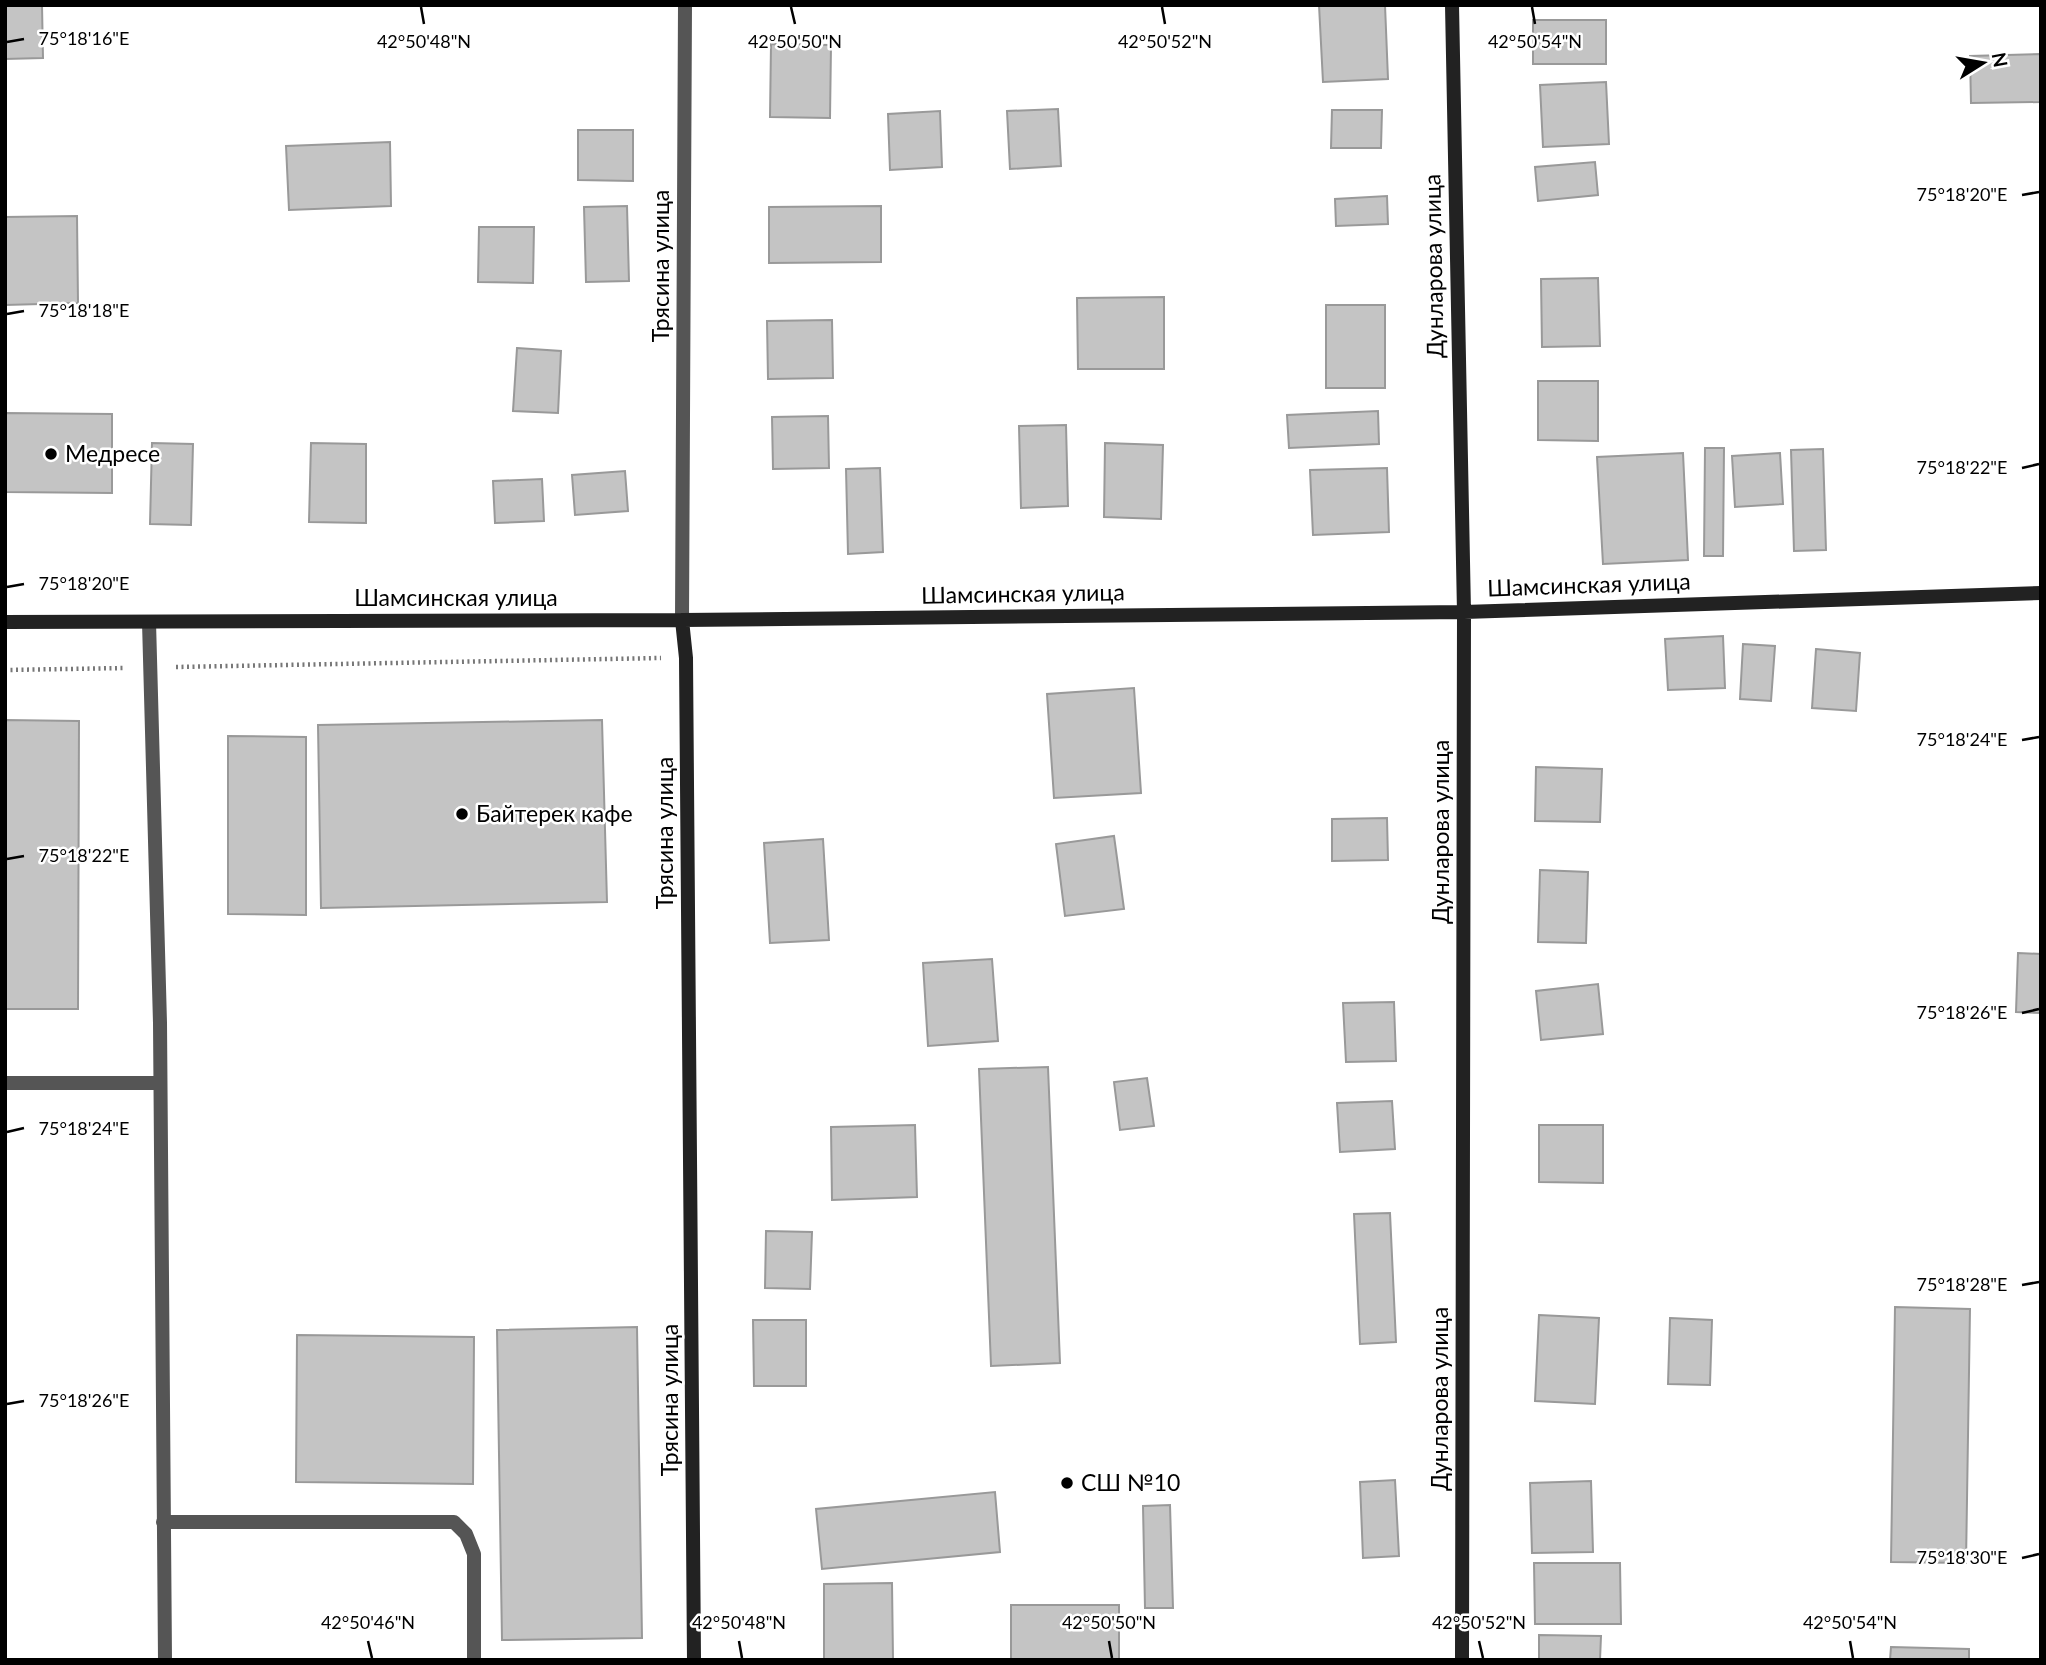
<svg xmlns="http://www.w3.org/2000/svg" width="2046" height="1665" font-family="Lato,sans-serif">
	<rect width="100%" height="100%" fill="#fff"/>
	<path fill="#c4c4c4" stroke="#999" stroke-width="2" d="M5,5h37l1,53 -38,1z
		M1319,5h66l3,74 -65,3z
		M1533,20h73v44h-73z
		M771,44l60,1 -1,73 -60,-1z
		M2041,54v48l-70,1 -1,-47z
		M1606,82l3,62 -66,3 -3,-62z
		M1058,109l3,57 -51,3 -3,-58z
		M1332,110h50l-1,38h-50z
		M940,111l2,56 -52,3 -2,-56z
		M578,130h55v51l-55,-1z
		M390,142l1,64 -102,4 -3,-64z
		M1595,162l3,33 -60,6 -3,-34z
		M1387,196l1,28 -52,2 -1,-27z
		M627,206l2,75 -43,1 -2,-75z
		M881,206v56l-112,1v-56z
		M77,216l1,87 -73,2v-88z
		M479,227h55l-1,56 -55,-1z
		M1598,278l2,68 -58,1 -1,-68z
		M1164,297v72h-86l-1,-71z
		M1326,305h59v83h-59z
		M832,320l1,58 -65,1 -1,-58z
		M517,348l44,3 -3,62 -45,-2z
		M1538,381h60v60l-60,-1z
		M1378,411l1,33 -90,4 -2,-33z
		M5,413l107,1v79l-107,-1z
		M828,416l1,52 -56,1 -1,-52z
		M1066,425l2,81 -47,2 -2,-82z
		M152,443l41,1 -2,81 -41,-1z
		M311,443l55,1v79l-57,-1z
		M1105,443l58,2 -2,74 -57,-2z
		M1705,448h19l-1,108h-19z
		M1823,449l3,101 -32,1 -3,-101z
		M1683,453l5,107 -85,4 -6,-107z
		M1780,453l3,51 -48,3 -3,-51z
		M880,468l3,84 -35,2 -2,-85z
		M1387,468l2,64 -76,3 -3,-65z
		M625,471l3,40 -53,4 -3,-40z
		M542,479l2,42 -49,2 -2,-42z
		M1723,636l2,52 -57,2 -3,-51z
		M1743,644l32,2 -4,55 -31,-2z
		M1816,649l44,4 -4,58 -44,-3z
		M1134,688l7,105 -87,5 -7,-104z
		M5,720l74,1 -1,288h-73z
		M602,720l5,182 -286,6 -3,-183z
		M228,736l78,1v178l-78,-1z
		M1536,767l66,2 -2,53 -65,-1z
		M1387,818l1,42 -56,1v-42z
		M1114,836l10,73 -59,7 -9,-72z
		M823,839l6,101 -59,3 -6,-100z
		M1540,870l48,2 -2,71 -48,-1z
		M2018,953l23,1v59l-25,-1z
		M992,959l6,82 -70,5 -5,-83z
		M1598,984l5,50 -62,6 -5,-49z
		M1394,1002l2,59 -50,1 -3,-59z
		M1048,1067l12,296 -69,3 -12,-297z
		M1147,1078l7,48 -34,4 -6,-48z
		M1392,1101l3,48 -55,3 -3,-49z
		M915,1125l2,72 -85,3 -1,-73z
		M1539,1125h64v58l-64,-1z
		M1390,1213l6,129 -36,2 -6,-130z
		M766,1231l46,1 -2,57 -45,-1z
		M1895,1307l75,2 -4,254 -75,-1z
		M1539,1315l60,3 -4,86 -60,-3z
		M1670,1318l42,2 -2,65 -42,-1z
		M753,1320h53v66h-52z
		M637,1327l5,311 -140,2 -5,-310z
		M297,1335l177,2 -1,147 -177,-2z
		M1395,1480l4,76 -36,2 -3,-76z
		M1591,1481l2,71 -61,1 -2,-70z
		M995,1492l5,60 -178,17 -6,-60z
		M1170,1505l3,103h-28l-2,-102z
		M1534,1563h86l1,61h-86z
		M892,1583l1,77h-69v-76z
		M1011,1605h108v55h-108z
		M1539,1635l62,1 -1,24h-61z
		M1891,1647l78,2v11h-79z"/>
	<g fill="none" stroke-linecap="round" stroke-linejoin="round">
		<path stroke="#777" stroke-width="4.5" stroke-dasharray="2 3.5" stroke-linecap="butt" d="M176,667l485,-9
			M5,670l121,-2"/>
		<path stroke="#555" stroke-width="14" d="M149,622l11,401 5,637
			M5,1083h155
			M163,1522h291l12,12 8,20v106"/>
		<path stroke="#555" stroke-width="14" d="M682,620l3,-615"/>
		<path stroke="#222" stroke-width="14" d="M1452,5l12,607 -2,1048
			M682,620l4,38 8,1002
			M5,622l677,-2 782,-8 577,-19"/>
	</g>
	<path fill="none" stroke="#000" stroke-width="2.5" d="M421,7l3,17M791,7l4,17M1162,7l3,17M1532,7l3,17M7,42l17,-3M2022,195l17,-3M7,314l17,-3M2022,468l17,-4M7,587l17,-3M2022,740l17,-3M7,859l17,-3M2022,1013l17,-4M7,1132l17,-4M2022,1285l17,-3M7,1404l17,-3M2022,1558l17,-4M368,1641l4,17M739,1641l3,17M1109,1641l3,17M1479,1641l4,17M1850,1641l3,17"/>
	<g fill="#000" stroke="#fff" stroke-width="2.5">
		<circle cx="51" cy="454" r="7"/>
		<circle cx="462" cy="814" r="7"/>
		<circle cx="1067" cy="1483" r="7"/>
	</g>
	<g text-anchor="middle" stroke-width="5" stroke-linejoin="round" paint-order="stroke">
		<g font-size="23" fill="#000" stroke="#fff">
			<text transform="translate(661 266) rotate(-90)" y="8">Трясина улица</text>
			<text transform="translate(1434 266) rotate(-91)" y="8">Дунларова улица</text>
			<text transform="translate(1589 585) rotate(-2)" y="8">Шамсинская улица</text>
			<text transform="translate(1023 594) rotate(-1)" y="8">Шамсинская улица</text>
			<text x="456" y="606">Шамсинская улица</text>
			<text transform="translate(1441 832) rotate(-90)" y="8">Дунларова улица</text>
			<text transform="translate(665 833) rotate(-90)" y="8">Трясина улица</text>
			<text transform="translate(1440 1399) rotate(-90)" y="8">Дунларова улица</text>
			<text transform="translate(670 1400) rotate(-90)" y="8">Трясина улица</text>
		</g>
		<g font-size="23" fill="#000" stroke="#fff" text-anchor="start">
			<text x="65" y="462">Медресе</text>
			<text x="476" y="822">Байтерек кафе</text>
			<text x="1081" y="1491">СШ №10</text>
		</g>
	</g>
	<g font-size="18" text-anchor="middle" fill="#000" stroke="#fff" stroke-width="5" stroke-linejoin="round" paint-order="stroke">
		<text x="84" y="45">75°18'16"E</text>
		<text x="424" y="48">42°50'48"N</text>
		<text x="795" y="48">42°50'50"N</text>
		<text x="1165" y="48">42°50'52"N</text>
		<text x="1535" y="48">42°50'54"N</text>
		<text x="1962" y="201">75°18'20"E</text>
		<text x="84" y="317">75°18'18"E</text>
		<text x="1962" y="474">75°18'22"E</text>
		<text x="84" y="590">75°18'20"E</text>
		<text x="1962" y="746">75°18'24"E</text>
		<text x="84" y="862">75°18'22"E</text>
		<text x="1962" y="1019">75°18'26"E</text>
		<text x="84" y="1135">75°18'24"E</text>
		<text x="1962" y="1291">75°18'28"E</text>
		<text x="84" y="1407">75°18'26"E</text>
		<text x="1962" y="1564">75°18'30"E</text>
		<text x="368" y="1629">42°50'46"N</text>
		<text x="739" y="1629">42°50'48"N</text>
		<text x="1109" y="1629">42°50'50"N</text>
		<text x="1479" y="1629">42°50'52"N</text>
		<text x="1850" y="1629">42°50'54"N</text>
	</g>
	<rect width="2046" height="1665" fill="none" stroke="#000000" stroke-width="14"/>
	<g transform="translate(1983 63) rotate(79)" stroke="#ffffff" stroke-width="5" paint-order="stroke">
	<path d="M0-5L12 26L0 18L-12 26Z" fill="#000000"/>
	<text y="-10" font-size="19" font-weight="bold" text-anchor="middle" fill="#000000">N</text>
	</g>
</svg>
